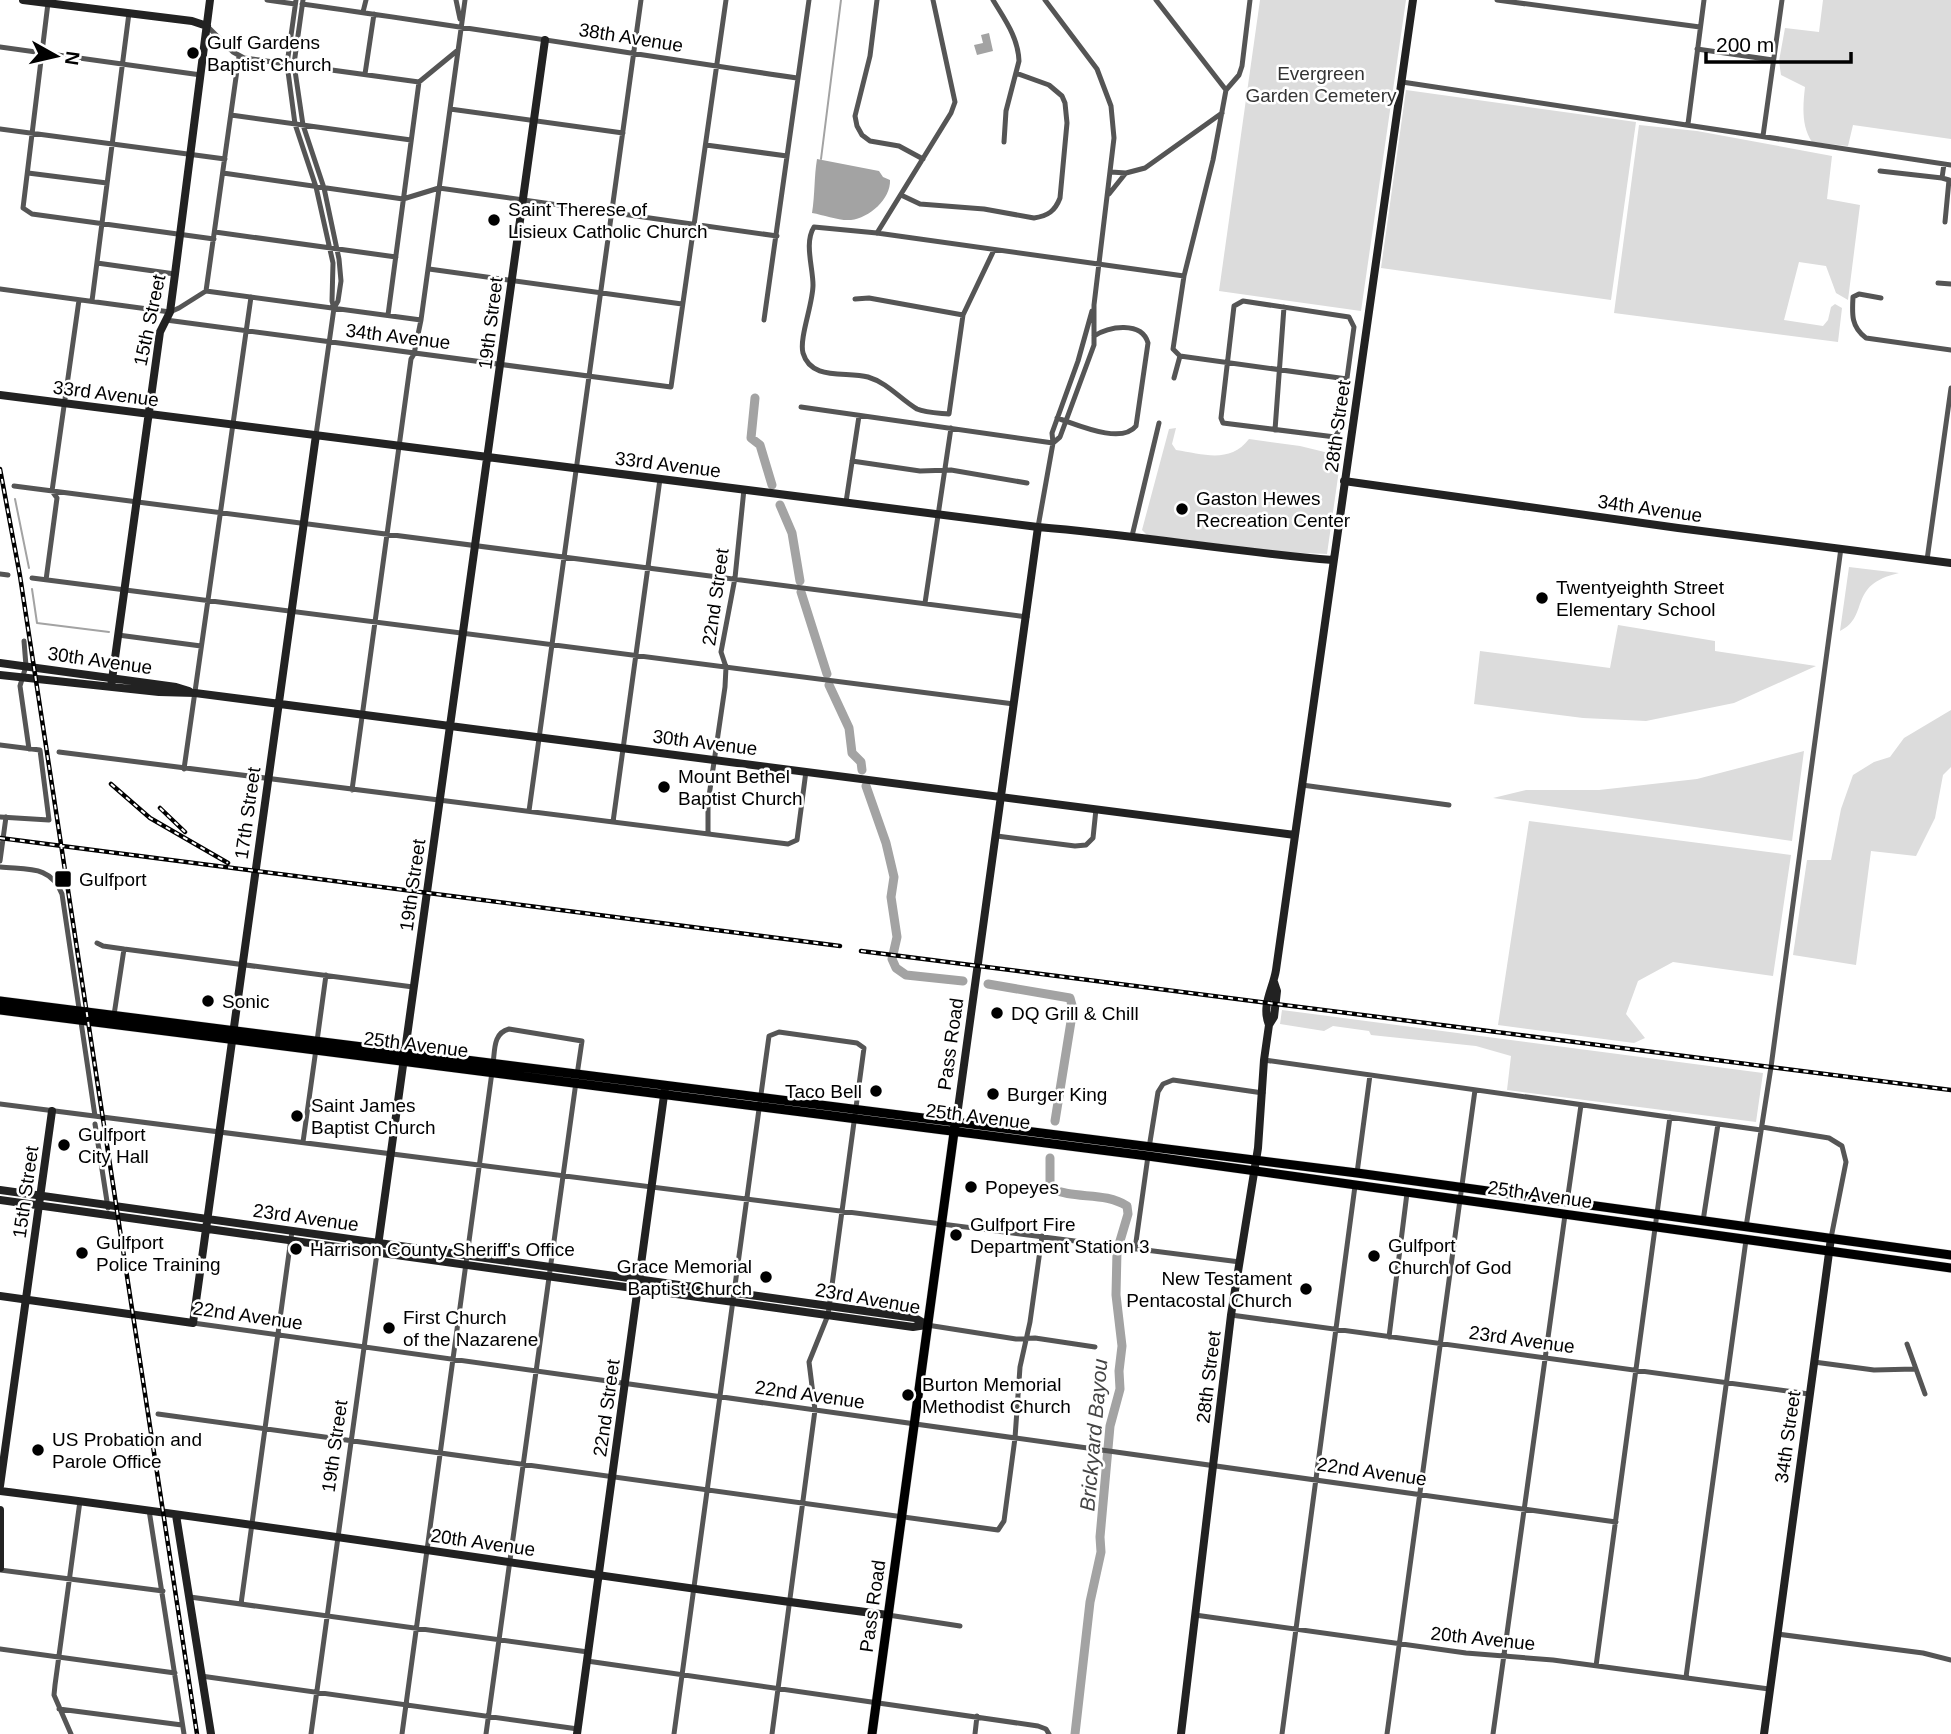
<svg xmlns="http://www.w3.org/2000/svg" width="1951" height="1734" font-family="Helvetica,sans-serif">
	<rect width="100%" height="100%" fill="#fff"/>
	<path fill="#dcdcdc" d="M1260,0h146l-45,311 -142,-20z
		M1823,0h128v139l-98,-14 -5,21 -36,-4c-11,-16 -9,-37 -7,-55l-24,-12 -2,-14 6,-33 34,4z
		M1406,90l230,32 -25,178 -230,-32z
		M1639,125l58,6 135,25 -5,43 33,6 -12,95 -12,-7 -10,-27 -27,-4 -15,58 39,6 5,-6 3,-13 4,-3 7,4 -4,34 -224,-29z
		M1176,428l-4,16 4,6c27,4 54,14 73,-11l51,7 41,10 -14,98 -44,-2 -136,-17 -5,-5 27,-101z
		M1849,567l50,6c-53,12 -28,43 -59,58z
		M1618,625l97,16v10l101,15 -82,37 -88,18 -63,-3 -109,-14 6,-53 130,17z
		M1951,710v57l-8,8 -8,43 -19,38 -45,-5 -15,114 -63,-10 14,-95h24l10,-51 12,-34 21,-13 16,-5 14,-19z
		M1804,751l-12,90 -299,-43 33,-8h73l98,-11z
		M1529,821l262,34 -18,121 -100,-14 -35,19 -12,33 19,24 -11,5 -136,-18z
		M1282,1010l481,63 -7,49 -249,-32 4,-34 -35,-10 -105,-11 -2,-4 -36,-5 -9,5 -44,-7z"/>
	<path fill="#a3a3a3" d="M989,33l4,18 -16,4 -3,-10 9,-2 -2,-8z
		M817,159l62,12 4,6 7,3c1,19 -21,38 -39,40 -12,1 -27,-5 -39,-7 3,-19 2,-36 5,-54z"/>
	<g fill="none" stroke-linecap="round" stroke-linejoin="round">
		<path stroke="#a3a3a3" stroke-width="2" d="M821,159l20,-159
			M15,499l14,69
			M32,589l5,34 72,9"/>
		<path stroke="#a3a3a3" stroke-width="9" d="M755,398l-4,40 9,7 12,40
			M780,505l12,28 8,48
			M801,592l26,82
			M829,685l20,43 3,25 9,9 1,8
			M866,786l20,57 8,34 -3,20 6,40 -5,22 4,9 10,7 57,6
			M988,984l82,14 3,11 -18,112
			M1050,1158v30c24,12 54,3 77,18l1,8 -11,37 -1,44 6,51 -3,25 1,18 -10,37 -10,111 1,15 -11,50 -15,132"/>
		<defs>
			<path id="primary" d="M0,1001l1357,172 594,82
				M0,1010l1148,146 803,112
				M872,1734l83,-609"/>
		</defs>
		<use href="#primary" stroke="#dbdbdb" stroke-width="10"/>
		<path stroke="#555" stroke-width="5" d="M267,0l28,4
			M296,0l-9,64 8,60 21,63 17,76 -1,38 2,7
			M303,0l-9,64 9,61 21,63 15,71 2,22 -3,20 -4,7 -18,127
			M456,0l4,19
			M877,0l-7,56 -15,60 2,10 5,9 8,6 29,5 24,13
			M993,0c12,20 25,37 26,61l-13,50 -2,31
			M1045,0l52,69 14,37 3,32 -20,167v40l-34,92 -7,6
			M1156,0l70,90
			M1497,0l203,27
			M48,3l-25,205 9,6 182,25
			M302,4c165,23 330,50 495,74
			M363,12l3,-12
			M207,26l26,26 11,6 175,24 39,-32
			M0,47l201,28
			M1697,49l76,11
			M365,74l9,-60
			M1402,82l549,83
			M450,109l173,24
			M231,115l180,25
			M1688,124l16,-124
			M0,129l225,30
			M1763,136l19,-136
			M706,145l81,11
			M1944,164l-2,14 7,2 -4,42
			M1880,171l62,7
			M1111,172l15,1 19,-5 77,-55
			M28,173l79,10
			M223,173l180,26 36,-11 338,48
			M1109,194l16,-20
			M901,195l19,9 64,5 50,9c14,-2 21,-7 26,-20l7,-75 -2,-20 -3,-7 -13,-11 -33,-12
			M215,232l181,25
			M877,233l74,-120 4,-11 -22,-102
			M994,250l-31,65 -14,99c-10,-1 -23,-1 -32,-5 -17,-10 -29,-26 -49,-32 -22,-6 -57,4 -65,-24 -4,-15 10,-49 10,-68 0,-18 -9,-42 1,-58l63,6 307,43
			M97,263l78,11
			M429,269l253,35
			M1938,283l13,1
			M0,289l170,23 9,-4 27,-17 215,29
			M206,291l33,-235
			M1881,298l-22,-4 -6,3c-1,17 -2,30 13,41l85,12
			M855,299l14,-1 94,17
			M92,301l37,-288
			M1243,301l106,16 5,10 -14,102 -5,8 -112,-14 -2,-5 13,-112z
			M388,315l31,-233
			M166,320l505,67 55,-387
			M764,320l45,-320
			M1180,356l167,23
			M1174,378l6,-22 -7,-7 11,-73 29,-116 13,-70 13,-15 3,-9 8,-66
			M801,407l252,36
			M1057,418c19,6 64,27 79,8l12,-83c-6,-22 -40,-17 -54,-7
			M1275,430l9,-123
			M852,461l68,10 31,-1 76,13
			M14,486l1013,131
			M846,502l13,-86
			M1038,527l15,-84 -1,-10 26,-72 14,-50
			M1132,536l27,-113
			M1927,560l24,-172
			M0,574l8,1
			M32,578l982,126
			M46,580l11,-82 -5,-7 27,-191
			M925,603l26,-175
			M118,635l83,11
			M24,641l2,25 -6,20 9,63
			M0,745l40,5 9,70 -49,-3
			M59,752l729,92 9,-4 9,-69
			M184,769l67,-472
			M1302,785l147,20
			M352,790l59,-431 3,-5 7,-34 44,-320
			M529,811l112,-811
			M613,822l47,-343
			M708,834v-31l17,-116 1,-20 -5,-15 14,-74 9,-89
			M997,836l78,10 11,-1 7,-7 3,-29
			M0,861l6,-44
			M0,867c27,3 51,-2 62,27l33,222
			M97,943l6,3 21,3 289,38
			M114,1015l10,-66
			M317,1041l9,-66
			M1264,1060l497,70
			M493,1064c2,-14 0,-31 16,-35l73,12 -5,34
			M0,1104l1240,158
			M95,1124l13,84
			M1762,1127l67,11 13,8 4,16 -15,76
			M303,1142l13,-93
			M1149,1148l9,-56 5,-8 10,-4 90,13
			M1357,1173l13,-98
			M1567,1202l14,-97
			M1703,1221l15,-97
			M1746,1227l25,-160 70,-519
			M1135,1249l13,-93
			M1231,1315l578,79
			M193,1323l1423,199
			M927,1325l89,14 19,-1 60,9
			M1389,1337l18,-144
			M1907,1344l18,50
			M1814,1362l60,8 41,-1
			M158,1414l840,116 6,-9 11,-83 5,-71 10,-45 12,-86
			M149,1510l35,224
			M0,1570l163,21
			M190,1597l398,55
			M241,1604l51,-373
			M888,1615l72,11
			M1195,1615l271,38 87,7 216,29
			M1777,1634l146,19 28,7
			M0,1649l175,24
			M587,1661l451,65 8,3 3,5
			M1596,1666l74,-549
			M201,1676l377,53
			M1686,1677l60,-437
			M59,1709l123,16
			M71,1734l-17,-39 1,-10 25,-184
			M311,1734l66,-481
			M402,1734l90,-662
			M486,1734l90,-652
			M674,1734l91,-669 4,-29 10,-4 78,11 7,5 -36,267 -19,47 6,48 -43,324
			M975,1734l2,-18
			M1282,1734l73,-548
			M1387,1734l88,-644
			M1493,1734l72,-519"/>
		<path stroke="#222" stroke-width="8" d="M23,0l169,21 15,5
			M0,395l1038,132c99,8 197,25 295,33
			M1344,481l334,47 273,35
			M0,663l176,24 13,4
			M0,675l159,17 36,1 1100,142
			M111,687l49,-355 10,-20 5,-38 35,-274
			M1269,1025c-8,-20 4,-36 7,-55l137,-970
			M956,1123l82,-596
			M0,1190l915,128 12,7
			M0,1200l913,127 13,-2
			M377,1253l168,-1213
			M0,1296l193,27 123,-888
			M0,1486l52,-375
			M0,1491c297,37 592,86 888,124
			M0,1510v58
			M176,1515l35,219
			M577,1734l88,-646
			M1181,1734l50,-419 27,-167 6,-88 5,-35 5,-8 3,-26 -3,-9
			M1764,1734l67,-496"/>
		<use href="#primary" stroke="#000" stroke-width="9"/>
		<defs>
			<path id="rail" d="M0,469l20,107 177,1158
				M111,784l39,34 78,45
				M160,808l25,24
				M0,838l840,108
				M861,951l1090,139"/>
		</defs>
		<use href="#rail" stroke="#000" stroke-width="4.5"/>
		<use href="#rail" stroke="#fff" stroke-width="2" stroke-dasharray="5" stroke-linecap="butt"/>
	</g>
	<g fill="#000" stroke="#fff" stroke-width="2.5">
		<circle cx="193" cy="53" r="7"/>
		<circle cx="494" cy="220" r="7"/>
		<circle cx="1182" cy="509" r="7"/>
		<circle cx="1542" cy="598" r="7"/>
		<circle cx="664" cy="787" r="7"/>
		<rect x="54" y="870" width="18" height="18" rx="3.5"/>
		<circle cx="208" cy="1001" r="7"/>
		<circle cx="997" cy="1013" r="7"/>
		<circle cx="876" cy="1091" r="7"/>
		<circle cx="993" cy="1094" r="7"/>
		<circle cx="297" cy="1116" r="7"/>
		<circle cx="64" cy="1145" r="7"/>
		<circle cx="971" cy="1187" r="7"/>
		<circle cx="956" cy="1235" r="7"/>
		<circle cx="296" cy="1249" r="7"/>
		<circle cx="82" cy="1253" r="7"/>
		<circle cx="1374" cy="1256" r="7"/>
		<circle cx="766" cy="1277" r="7"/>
		<circle cx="1306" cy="1289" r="7"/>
		<circle cx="389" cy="1328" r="7"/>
		<circle cx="908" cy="1395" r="7"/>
		<circle cx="38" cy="1450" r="7"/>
	</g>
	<g text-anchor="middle" stroke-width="5" stroke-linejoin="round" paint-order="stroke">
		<g font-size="19" fill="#000" stroke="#fff">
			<text transform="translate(631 37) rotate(9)" y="7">38th Avenue</text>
			<text transform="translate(149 320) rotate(-78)" y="7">15th Street</text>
			<text transform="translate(490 323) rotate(-83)" y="7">19th Street</text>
			<text transform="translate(398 336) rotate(7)" y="7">34th Avenue</text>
			<text transform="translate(106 393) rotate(7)" y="7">33rd Avenue</text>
			<text transform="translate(1337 426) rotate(-82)" y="7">28th Street</text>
			<text transform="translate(668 464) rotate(7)" y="7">33rd Avenue</text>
			<text transform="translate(1650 508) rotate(8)" y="7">34th Avenue</text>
			<text transform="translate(715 597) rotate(-82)" y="7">22nd Street</text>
			<text transform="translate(100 660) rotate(8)" y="7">30th Avenue</text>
			<text transform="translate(705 742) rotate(7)" y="7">30th Avenue</text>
			<text transform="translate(247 813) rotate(-82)" y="7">17th Street</text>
			<text transform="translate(412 885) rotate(-82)" y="7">19th Street</text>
			<text transform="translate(416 1044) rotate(7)" y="7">25th Avenue</text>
			<text transform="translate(950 1044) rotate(-82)" y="7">Pass Road</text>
			<text transform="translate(978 1116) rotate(7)" y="7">25th Avenue</text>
			<text transform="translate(25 1192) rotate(-82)" y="7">15th Street</text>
			<text transform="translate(1540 1194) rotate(8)" y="7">25th Avenue</text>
			<text transform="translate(306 1217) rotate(8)" y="7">23rd Avenue</text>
			<text transform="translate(868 1298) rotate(10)" y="7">23rd Avenue</text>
			<text transform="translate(248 1315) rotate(8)" y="7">22nd Avenue</text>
			<text transform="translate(1522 1339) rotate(8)" y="7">23rd Avenue</text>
			<text transform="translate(1208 1377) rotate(-83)" y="7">28th Street</text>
			<text transform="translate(810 1394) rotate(8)" y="7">22nd Avenue</text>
			<text transform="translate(606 1408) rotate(-82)" y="7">22nd Street</text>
			<text transform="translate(1787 1437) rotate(-82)" y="7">34th Street</text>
			<text transform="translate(334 1446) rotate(-82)" y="7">19th Street</text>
			<text transform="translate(1372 1471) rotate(8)" y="7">22nd Avenue</text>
			<text transform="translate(483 1542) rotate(8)" y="7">20th Avenue</text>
			<text transform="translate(872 1606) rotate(-82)" y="7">Pass Road</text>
			<text transform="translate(1483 1638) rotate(6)" y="7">20th Avenue</text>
		</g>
		<g font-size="19" fill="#000" stroke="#fff" text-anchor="start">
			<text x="207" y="49">Gulf Gardens<tspan x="207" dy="22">Baptist Church</tspan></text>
			<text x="508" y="216">Saint Therese of<tspan x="508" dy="22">Lisieux Catholic Church</tspan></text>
			<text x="1196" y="505">Gaston Hewes<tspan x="1196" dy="22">Recreation Center</tspan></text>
			<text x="1556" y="594">Twentyeighth Street<tspan x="1556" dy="22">Elementary School</tspan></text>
			<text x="678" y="783">Mount Bethel<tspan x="678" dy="22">Baptist Church</tspan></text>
			<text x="79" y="886">Gulfport</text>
			<text x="222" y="1008">Sonic</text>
			<text x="1011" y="1020">DQ Grill &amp; Chill</text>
			<text x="862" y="1098" text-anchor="end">Taco Bell</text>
			<text x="1007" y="1101">Burger King</text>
			<text x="311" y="1112">Saint James<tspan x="311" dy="22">Baptist Church</tspan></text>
			<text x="78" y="1141">Gulfport<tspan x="78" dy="22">City Hall</tspan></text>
			<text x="985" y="1194">Popeyes</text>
			<text x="970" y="1231">Gulfport Fire<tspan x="970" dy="22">Department Station 3</tspan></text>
			<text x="96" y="1249">Gulfport<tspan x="96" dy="22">Police Training</tspan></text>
			<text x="1388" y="1252">Gulfport<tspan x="1388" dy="22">Church of God</tspan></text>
			<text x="310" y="1256">Harrison County Sheriff's Office</text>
			<text x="752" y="1273" text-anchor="end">Grace Memorial<tspan x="752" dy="22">Baptist Church</tspan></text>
			<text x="1292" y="1285" text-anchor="end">New Testament<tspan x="1292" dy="22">Pentacostal Church</tspan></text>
			<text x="403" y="1324">First Church<tspan x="403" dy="22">of the Nazarene</tspan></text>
			<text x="922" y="1391">Burton Memorial<tspan x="922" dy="22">Methodist Church</tspan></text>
			<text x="52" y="1446">US Probation and<tspan x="52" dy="22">Parole Office</tspan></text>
		</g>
		<g font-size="19" fill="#333" stroke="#fff">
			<text x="1321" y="80">Evergreen<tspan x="1321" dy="22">Garden Cemetery</tspan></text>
		</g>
		<g font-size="21" font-style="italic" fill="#444" stroke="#fff">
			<text transform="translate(1094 1435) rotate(-85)" y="7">Brickyard Bayou</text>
		</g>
	</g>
	<g transform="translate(56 56) rotate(98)" stroke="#ffffff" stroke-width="5" paint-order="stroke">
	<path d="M0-5L12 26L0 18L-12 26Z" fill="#000000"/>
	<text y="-10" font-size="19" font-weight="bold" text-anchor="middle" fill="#000000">N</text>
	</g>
	<path d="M1706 52v10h145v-10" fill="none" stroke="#000000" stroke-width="3.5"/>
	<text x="1716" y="52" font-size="21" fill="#000000" stroke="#ffffff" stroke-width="5" paint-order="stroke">200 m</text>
</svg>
